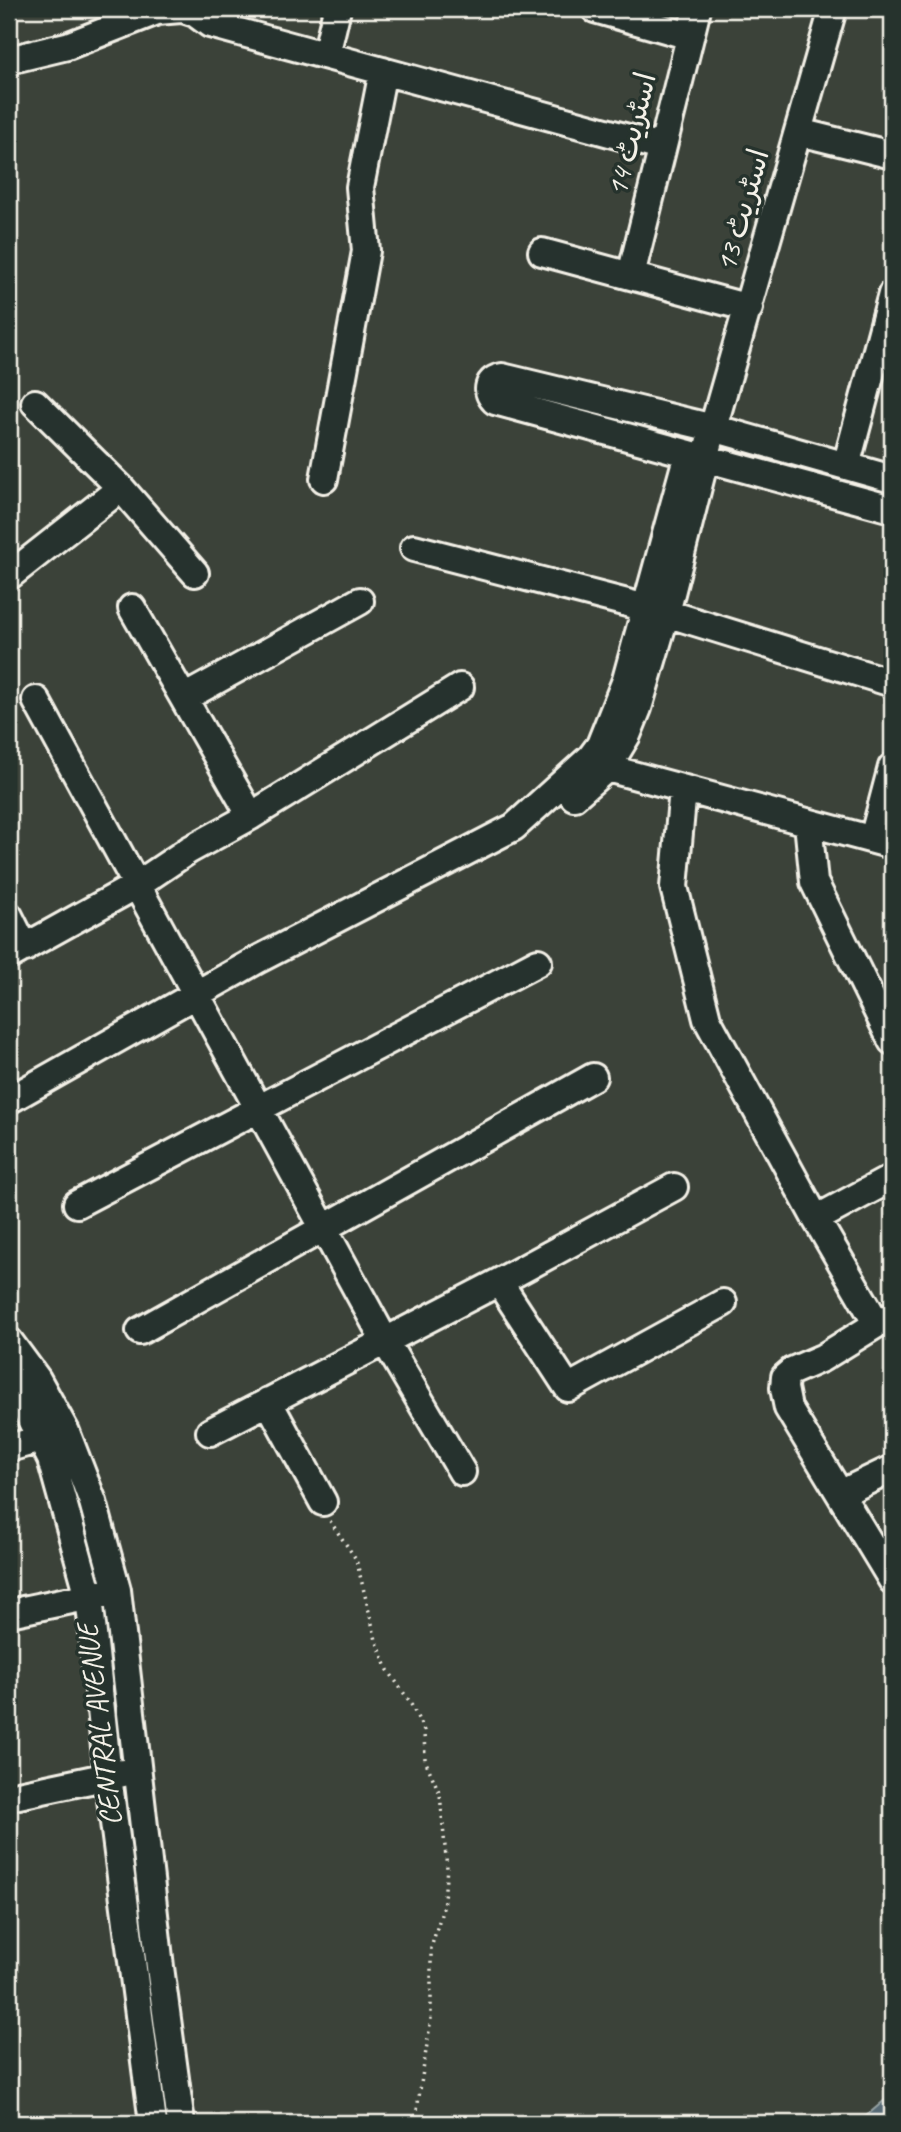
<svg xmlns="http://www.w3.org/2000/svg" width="901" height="2132" font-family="Caveat,'Playpen Sans Arabic',sans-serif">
	<rect width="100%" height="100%" fill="#3b4239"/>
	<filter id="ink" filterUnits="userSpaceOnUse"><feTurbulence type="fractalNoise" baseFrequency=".0143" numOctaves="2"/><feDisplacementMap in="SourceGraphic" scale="14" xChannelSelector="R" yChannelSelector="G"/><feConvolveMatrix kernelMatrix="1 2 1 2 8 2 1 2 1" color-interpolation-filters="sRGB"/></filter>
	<g filter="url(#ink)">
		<path fill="#566b74" stroke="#95a1a2" stroke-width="2" d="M892,2094v29h-34z"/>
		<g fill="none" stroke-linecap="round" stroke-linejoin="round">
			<defs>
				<path id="minor" d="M183,9l12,4 15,11 451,123
					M595,9l95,27
					M326,55l11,-46
					M9,60l58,-14 90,-35 24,-2
					M799,132l93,23
					M542,252l207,56
					M631,275l66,-266
					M35,403l86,85 74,85
					M846,466l46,-172
					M324,479l42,-228 -6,-64 23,-116
					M892,479l-179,-51 -211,-51c-14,2 -17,14 -7,24l397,108
					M414,548l252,65 226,70
					M9,576l112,-88
					M132,608l119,208
					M184,698l176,-97
					M36,700l349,641 77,131
					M607,768l285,77
					M683,789l-9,98 33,132 109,200 61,105 15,-8
					M574,797l33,-29 20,-33 11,-27 28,-95 47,-185 120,-419
					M808,823l6,59 78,159
					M873,839l19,-72
					M9,916l16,32
					M9,956l128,-71 52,-35 62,-34 209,-129
					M9,1100l248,-140 257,-133 77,-70 9,-12 26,-65 62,-226
					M77,1204l461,-242
					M816,1219l76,-41
					M499,1282l69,106 155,-85
					M877,1324l-55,34 -30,13 -7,6 -1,11 4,20 104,172
					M140,1331l453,-254
					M9,1341l28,38 29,53 27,70 24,88 43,377 21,156
					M9,1376l42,83 38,137 19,180 45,347
					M268,1401l55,101
					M210,1432l289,-150 175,-95
					M9,1448l49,-14
					M840,1494l52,-25
					M9,1613l96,-20
					M9,1797l114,-24"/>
			</defs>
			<use href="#minor" stroke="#f4f1e8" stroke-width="32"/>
			<path stroke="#f4f1e8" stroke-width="3.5" stroke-dasharray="2 5" stroke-linecap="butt" d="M330,1521l26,38 20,81 12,30 22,32 14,29 1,29 15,34 7,74 -4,40 -12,40v70l-16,105"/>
			<use href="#minor" stroke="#26332d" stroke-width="26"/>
		</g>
	</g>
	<g text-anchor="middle" stroke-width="7" stroke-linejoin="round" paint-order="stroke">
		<g font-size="30" fill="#f4f1e8" stroke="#26332d">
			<text transform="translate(631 134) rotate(-76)" y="10">اسٹریٹ 14</text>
			<text transform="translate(742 210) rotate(-74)" y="10">اسٹریٹ 13</text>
			<text transform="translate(99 1725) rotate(-97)" y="10">CENTRAL AVENUE</text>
		</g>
	</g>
	<rect width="901" height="2132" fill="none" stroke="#26332d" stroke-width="35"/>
	<rect x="18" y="18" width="866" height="2097" fill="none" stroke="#f4f1e8" stroke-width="2.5" filter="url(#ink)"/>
</svg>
